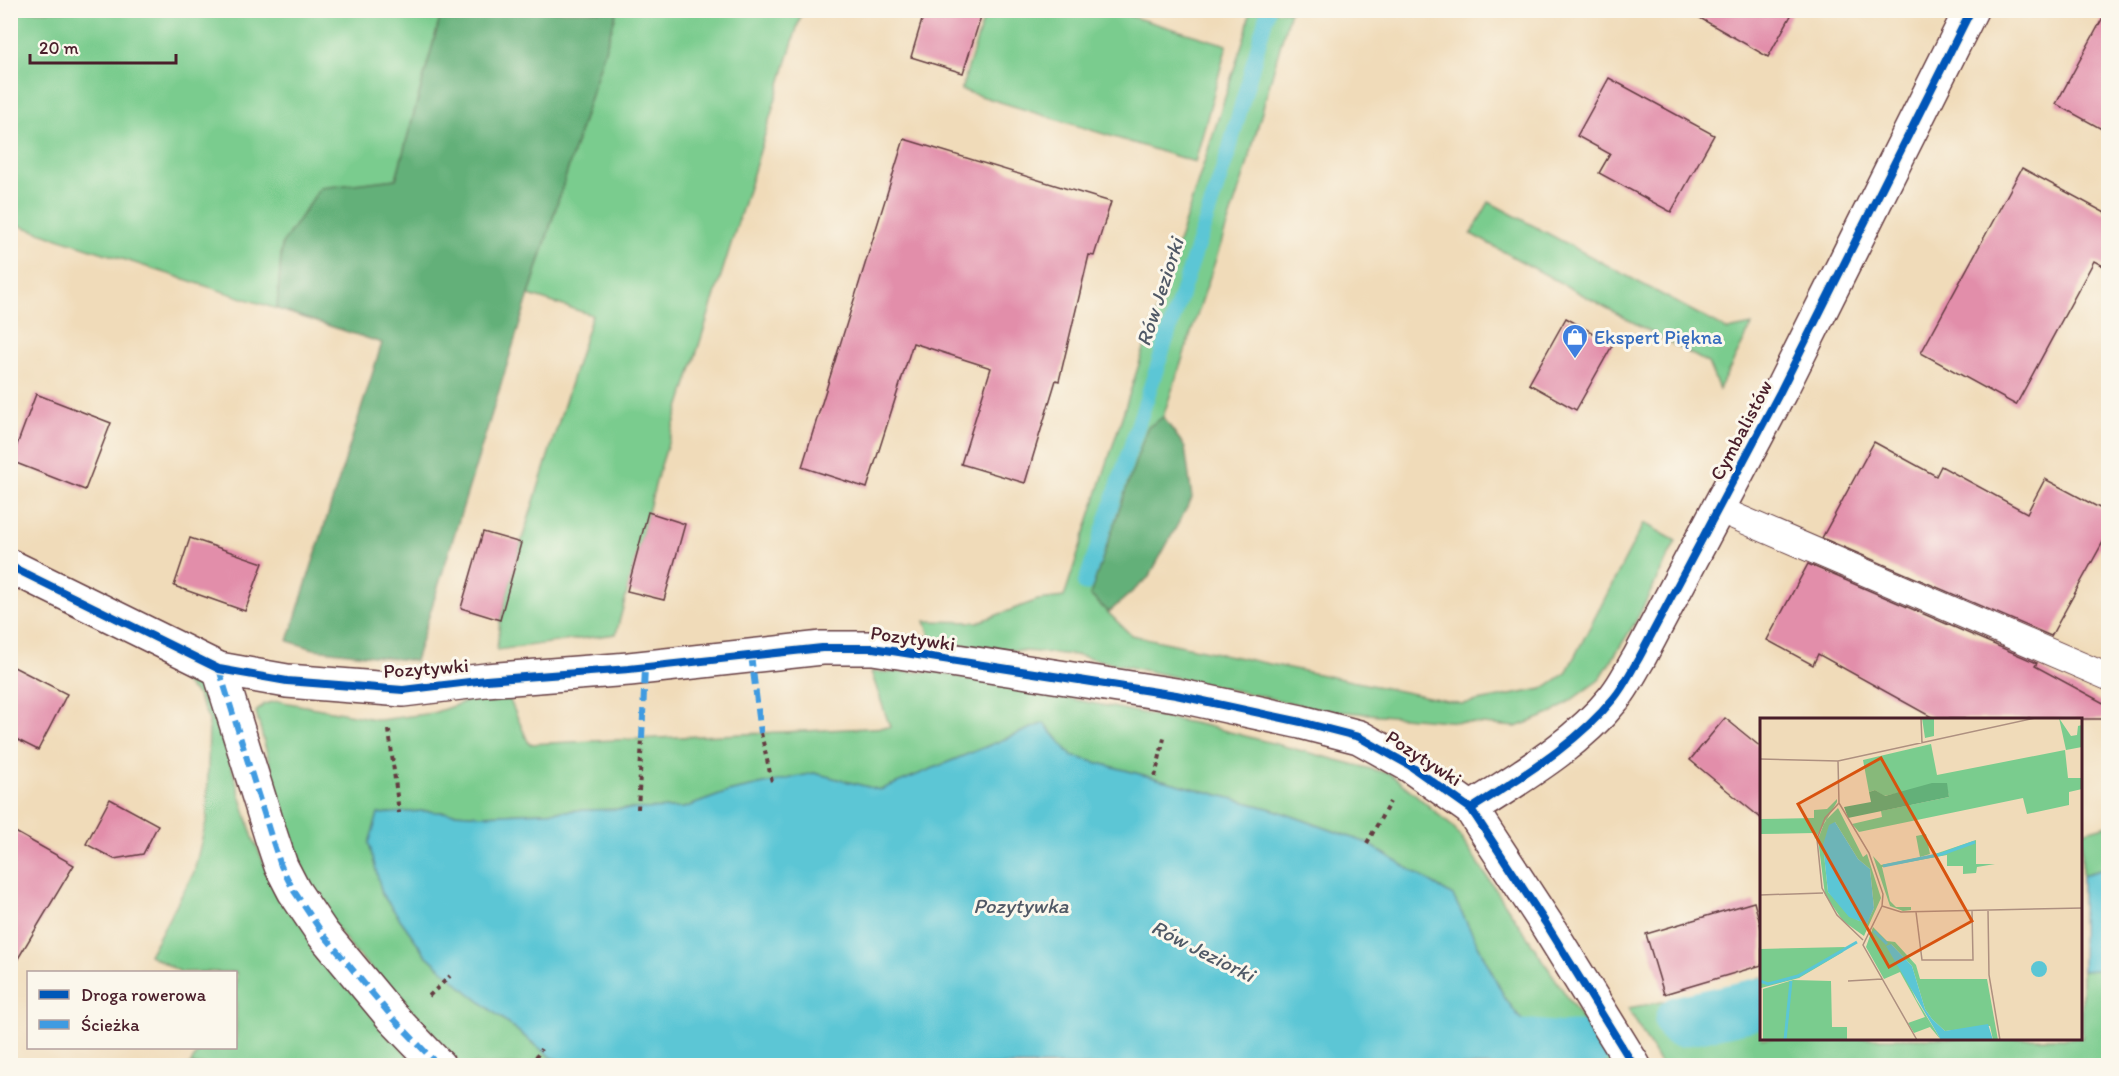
<svg xmlns="http://www.w3.org/2000/svg" width="2119" height="1076" font-family="Itim,sans-serif">
	<rect width="100%" height="100%" fill="#fbf7ec"/>
	<filter id="ink" filterUnits="userSpaceOnUse"><feTurbulence type="fractalNoise" baseFrequency=".0167" numOctaves="2"/><feDisplacementMap in="SourceGraphic" scale="12" xChannelSelector="R" yChannelSelector="G"/><feConvolveMatrix kernelMatrix="1 2 1 2 8 2 1 2 1" color-interpolation-filters="sRGB"/></filter>
	<filter id="wash" filterUnits="userSpaceOnUse"><feTurbulence type="fractalNoise" baseFrequency=".008" numOctaves="4" result="noise"/><feDisplacementMap in="SourceGraphic" scale="24" xChannelSelector="R" yChannelSelector="G"/><feGaussianBlur stdDeviation="1.35" result="paint"/><feColorMatrix in="noise" values="0 0 0 0 0 0 0 0 0 0 0 0 0 0 0 0 0 1.4 0 .05"/><feComposite in="paint" operator="in"/></filter>
	<g filter="url(#wash)">
		<rect width="100%" height="100%" fill="#f0dbb9"/>
		<path fill="#7acc8e" stroke="#62765c" stroke-width="1.5" d="M11,11h431l-46,168 -76,10 -38,55 -5,65 -266,-86z
			M617,11h185l-52,173 -93,294 -41,156 -119,16 3,-30 21,-77 71,-228 -63,-20z
			M986,11h127l114,34 -32,117 -234,-72z
			M1250,11h40l-44,158 -83,248 -16,11 -57,167 41,40 331,69 80,-15 24,-16 78,-150 32,18 -41,82 -36,57 -46,33 -37,14 -193,-17 -247,-55 -143,-11 -8,-23 53,1 60,-22 26,-3 182,-565z
			M1489,202l239,128 24,-5 -33,64 -11,-26 -237,-129z
			M163,663l35,16 22,49 33,110 26,58 138,169h-227l10,-17h36v-76h-55l-32,-17 45,-83 13,-54 2,-98 -12,-25z
			M871,672h65l271,54 183,48 25,20 40,35 158,236h-80l11,-8 21,-3 -37,-25 -23,-31 -52,-102 -86,-53 -92,-33 -203,-54 -28,-33 -164,67 -66,-17 -86,19 -44,16 -100,2 -101,5 -59,-4 -46,3 4,80 44,61 42,37 83,65 20,8h-111l-43,-49 -64,-66 -36,-49 -27,-61 -34,-128 8,-8 14,-3 102,19 53,-7 37,-13 39,-2 20,46 361,-17z
			M2108,825v43l-26,7v-43z
			M2108,969v96h-447l-33,-57 96,-18 38,-13v61h320v-67z"/>
		<path fill="#63b079" stroke="#566852" stroke-width="1.5" d="M442,11h175l-202,650 -101,-12 -26,-8 94,-298 -105,-34 5,-65 38,-56 76,-9z
			M1163,417l22,30 7,51 -43,79 -40,35 -19,-17 57,-167z"/>
		<path fill="#5bc6d5" stroke="#527280" stroke-width="1.5" d="M1044,723l28,33 203,54 92,33 86,53 52,102 23,31 15,12 12,-2 10,15 -21,3 -11,9 -962,-1 -20,-8 -83,-65 -42,-37 -44,-61 -13,-51 9,-29 46,-3 59,4 101,-5 100,-2 44,-16 86,-19 66,17z
			M2108,868v101l-26,2v-96z"/>
		<g fill="none" stroke-linecap="round" stroke-linejoin="round">
			<path stroke="#5bc6d5" stroke-width="15" d="M1085,584l142,-427 41,-147"/>
			<path stroke="#5bc6d5" stroke-width="51" d="M1680,1021l82,-18
				M1516,1061l15,-16 32,3 23,-2"/>
		</g>
		<g id="blocks">
			<path fill="#e28eaa" d="M925,10h58l-20,63 -52,-16z
				M1686,10h108l-26,47z
				M2107,10h2v123l-53,-29z
				M1609,78l105,57 -43,77 -72,-39 11,-19 -33,-18z
				M904,139l207,63 -17,54 -5,-1 -30,126 -3,-1 -31,103 -64,-19 30,-96 -78,-25 -46,145 -65,-21z
				M2022,168l87,47v54l-15,-8 -78,144 -95,-52z
				M1566,318l47,26 -37,66 -47,-26z
				M36,394l75,29 -26,67 -74,-29z
				M1874,442l62,34 5,-10 86,47 18,-34 64,34v18l-58,105 -229,-98z
				M648,512l37,12 -21,76 -37,-9z
				M483,532l38,11 -21,77 -39,-12z
				M190,538l73,25 -18,48 -71,-25z
				M1808,564l229,99 -2,3 74,40v13h-174l-117,-65 -5,11 -46,-25z
				M10,665l57,29 -29,56 -28,-14z
				M1725,718l37,30v71l-72,-59z
				M110,799l48,26 -15,29 -29,5 -28,-15z
				M10,829l64,36 -64,107z
				M1754,902l8,28v35l-98,29 -18,-60z"/>
		</g>
	</g>
	<g filter="url(#ink)">
		<use href="#blocks" fill-opacity="0" stroke="#633b40" stroke-width="1.5"/>
		<g fill="none" stroke-linecap="round" stroke-linejoin="round">
			<defs>
				<path id="lane" d="M1718,509l390,168"/>
				<path id="street" d="M10,566l209,103 68,12 116,9 83,-10 143,-11 193,-21h51l303,47 125,27 58,15 50,28 62,44 74,113 89,144
					M219,669l52,167 10,30 13,25 29,43 69,83 47,49
					M1471,809c51,-33 105,-64 143,-111 10,-12 17,-27 25,-40l141,-266 191,-382"/>
			</defs>
			<use href="#lane" stroke="#633b40" stroke-width="28"/>
			<use href="#street" stroke="#633b40" stroke-width="36"/>
			<path stroke="#633b40" stroke-width="4" stroke-dasharray="4.5 4.5" stroke-linecap="butt" d="M389,730l10,83
				M761,733l11,49
				M1155,777l10,-43
				M638,809l4,-70
				M1367,843l23,-41
				M429,996l21,-20
				M531,1066l10,-17"/>
			<use href="#lane" stroke="#fff" stroke-width="26"/>
			<use href="#street" stroke="#fff" stroke-width="33"/>
			<path stroke="#409be1" stroke-width="6" stroke-dasharray="12 6" stroke-linecap="butt" d="M751,655l10,78
				M219,669l52,167 10,30 13,25 29,43 69,83 47,49
				M642,739l3,-72"/>
			<defs>
				<path id="cycleway" d="M10,566l209,103 68,12 116,9 83,-10 143,-11 193,-21h51l303,47 125,27 58,15 50,28 62,44 74,113 89,144
					M1471,809c51,-33 105,-64 143,-111 10,-12 17,-27 25,-40l141,-266 191,-382"/>
			</defs>
			<use href="#cycleway" stroke="#fbf7ec" stroke-width="11"/>
			<use href="#cycleway" stroke="#0057b8" stroke-width="8"/>
		</g>
	</g>
	<defs>
		<symbol id="shop-pin" viewBox="-11 -11 22 30"><path d="M0 17L-7.5 6A9.5 9.5 0 1 1 7.5 6Z" fill="#3f7fe0" stroke="#fbf7ec"/><path d="M-5-2.5h2.3a2.7 3.5 0 0 1 5.4 0H5L5.5 6h-11ZM-1.5-2.5h3a1.5 2.3 0 0 0-3 0Z" fill="#fff"/></symbol>
	</defs>
	<g fill-rule="evenodd">
		<use href="#shop-pin" x="1560" y="322" width="30" height="40"/>
	</g>
	<g text-anchor="middle" stroke-width="6" stroke-linejoin="round" paint-order="stroke">
		<g font-size="20" fill="#366cbe" stroke="#fbf7ec" text-anchor="start">
			<text x="1594" y="344">Ekspert Piękna</text>
		</g>
		<g font-size="20" fill="#4a1f2b" stroke="#fbf7ec">
			<text transform="translate(1741 430) rotate(-62)" y="7">Cymbalistów</text>
			<text transform="translate(913 638) rotate(8)" y="7">Pozytywki</text>
			<text transform="translate(426 668) rotate(-4)" y="7">Pozytywki</text>
			<text transform="translate(1424 758) rotate(33)" y="7">Pozytywki</text>
		</g>
		<g font-size="21" font-style="italic" fill="#505966" stroke="#fbf7ec">
			<text transform="translate(1160 292) rotate(-72)" y="7">Rów Jeziorki</text>
			<text x="1021" y="913">Pozytywka</text>
			<text transform="translate(1203 951) rotate(27)" y="7">Rów Jeziorki</text>
		</g>
	</g>
	<g transform="translate(1760 718)">
		<rect width="322" height="322" fill="#f0dbb9"/>
		<path d="M162,0h12v18l-9,2zM299,0l12,18 6,-1 1,-9 4,-1v22l-16,3zM171,26l6,31 128,-25 3,28h14v11l-13,3v13l-42,9 -4,-16 -164,34 -7,-8 30,-7 -1,-6 68,-14 -3,-14 -62,13 -9,-6 -6,2 -6,-32zM77,81v3l-22,37 -1,-6 -54,1v-15l54,-1v-8l13,-1zM78,90l25,49 4,-3 14,44 -17,38 -21,-15 -18,-26 -7,-56 7,-18zM75,104l23,37 12,10 4,39 -7,15 -10,-3 -29,-28 -4,-38zM166,116l4,20 -10,3 -4,-21zM216,122v24h19l-18,3 -1,6 -13,1v-8h-16v-11l-65,12 8,34 6,6h15v3l-8,1 -13,-5 -17,-50 8,9 51,-10zM113,209l14,14 8,1 21,23 4,14h67l11,61h-5l-3,-14 -45,5 -13,-12 -7,-10 -13,-43 -21,-22 25,55 25,41 -11,-13 -16,6 -6,-10 17,-6 -25,-45 -16,7 -18,-32zM85,229l-2,5 -44,26 -38,10 -1,-39zM33,262l38,1 1,46h15v13h-84v-51z" fill="#7acc8e" fill-rule="evenodd"/>
		<path d="M172,65h15l2,14 -101,21 -4,-11 27,-5 -2,-10 6,-2 10,6z" fill="#63b079"/>
		<path d="M75,104l23,37 12,10 4,39 -7,16 -18,-7 -21,-25 -5,-47 6,-20zM131,226l21,22 13,43 7,10 13,12 43,-7 5,16h-52l-55,-94zM271 251a8 8 0 1 1 16 0a8 8 0 1 1-16 0Z" fill="#5bc6d5"/>
		<path fill="none" stroke="#5bc6d5" stroke-width="3" d="M123,148l59,-12 33,-12M114,213l13,13M0,263l8,3 30,-8 59,-34M25,322l6,-59"/>
		<path fill="none" stroke="#ae9080" stroke-width="1.5" d="M161,0l1,25M0,41l78,2 197,-43M78,43l1,42 30,50 14,41 -1,12 -19,39 54,95M79,85l-14,15 -8,21 5,49 15,27 26,25M0,177l63,-2M122,188l19,6 182,-4M228,192l1,65 11,65M156,194l6,48h51l-1,-50M88,263l34,-2"/>
		<path fill="#d8530f" fill-opacity="0.15" stroke="#d8530f" stroke-width="3" d="M121,40l91,163 -83,46 -91,-163z"/>
		<rect width="322" height="322" fill="none" stroke="#4a1f2b" stroke-width="3"/>
	</g>
	<rect width="2119" height="1076" fill="none" stroke="#fbf7ec" stroke-width="36"/>
	<rect x="27" y="971" width="210" height="78" fill="#fbf7ec" stroke="#b4a19f" stroke-width="1.5"/>
	<rect x="39" y="990" width="30" height="9" fill="#0057b8" stroke="#b4a19f" stroke-width="1.5"/>
	<text x="81" y="1001" font-size="18" fill="#4a1f2b">Droga rowerowa</text>
	<rect x="39" y="1020" width="30" height="9" fill="#409be1" stroke="#b4a19f" stroke-width="1.5"/>
	<text x="81" y="1031" font-size="18" fill="#4a1f2b">Ścieżka</text>
	<path d="M30 54v9h146v-9" fill="none" stroke="#4a1f2b" stroke-width="3"/>
	<text x="39" y="54" font-size="18" fill="#4a1f2b" stroke="#fbf7ec" stroke-width="4.5" paint-order="stroke">20 m</text>
</svg>
